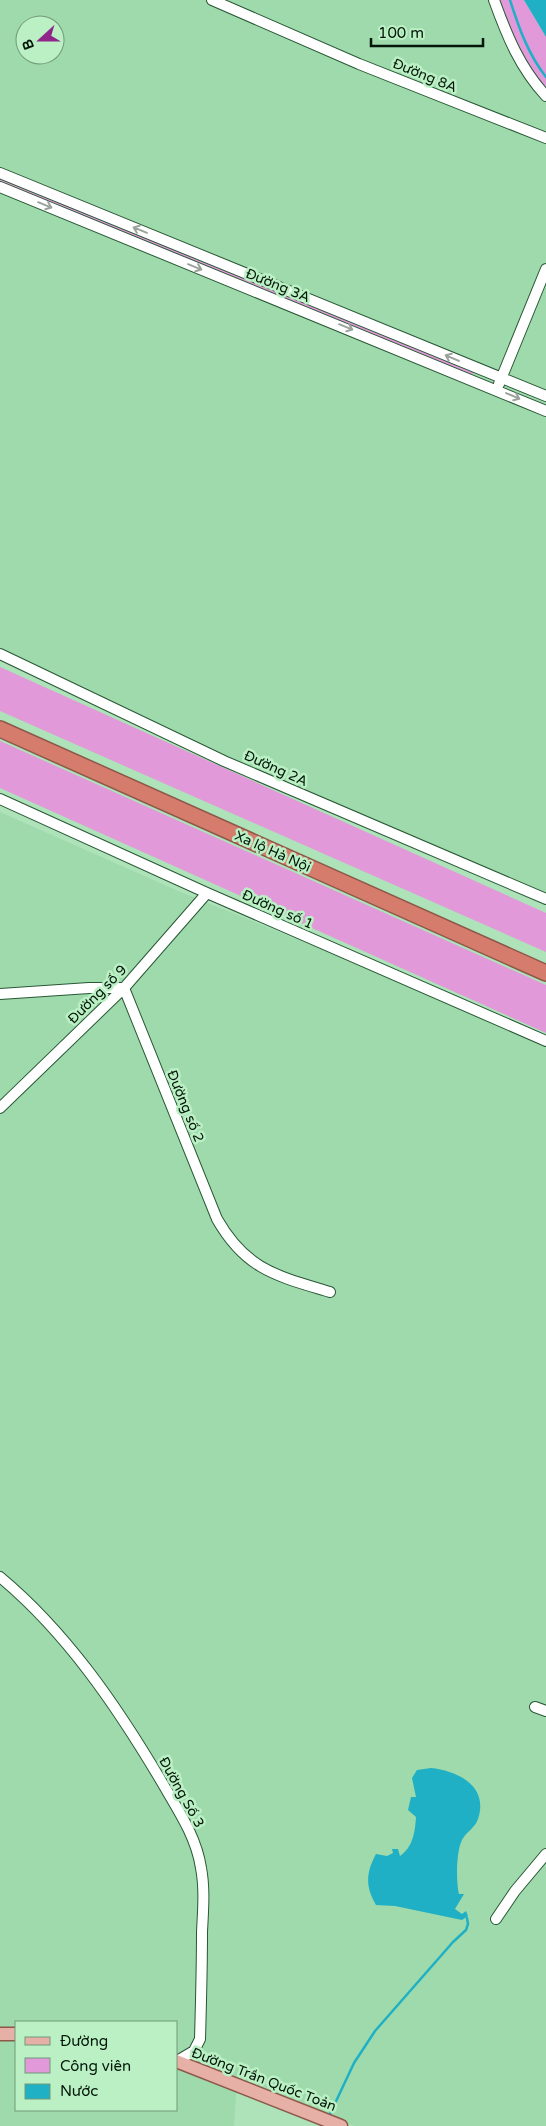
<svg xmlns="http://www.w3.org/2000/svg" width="546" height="2126" font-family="'Varela Round',sans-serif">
	<rect width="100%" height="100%" fill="#aee2b9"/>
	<path fill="#9fdaac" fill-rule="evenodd" d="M0,0h510l36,77v817l-279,-118 -267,-127zM25,25h30v30h-30z
		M0,812l176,78 238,97 132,57v1082h-192l-117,-45 -3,45h-234zM16,2022h160v88h-160z"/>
	<path fill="#e199d9" d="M497,0h27l22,37v56l-24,-34z
		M0,178l474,193 -2,4 -472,-193z
		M0,667l546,246v39l-546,-241z
		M0,741l546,244v48l-546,-245z"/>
	<path fill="#1fb0c5" d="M524,0h22v37z
		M431,1768c27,3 58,18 47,51 -3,9 -12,13 -16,21 -6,12 -6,42 -3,54h5l-9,15 7,5 4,-3 2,5 -6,4 -67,-14 -19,-1c-11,-19 -10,-32 0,-51l11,2 6,-3 -1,-4h6l2,7c13,-9 15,-24 16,-39l-8,-7 3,-13h5l-4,-19 5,-8z"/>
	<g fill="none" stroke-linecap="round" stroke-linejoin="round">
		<path stroke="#1fb0c5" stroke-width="2.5" d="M510,0c9,28 18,54 36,77
			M330,2114l24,-51 21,-32 78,-89 13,-12 2,-6 -1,-6"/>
		<defs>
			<path id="minor" d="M212,0l147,64 187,74
				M494,0c13,36 26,68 52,96
				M0,173l546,223
				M0,187l546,224
				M499,384l47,-115
				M0,654l224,107 322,138
				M0,799l207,94 339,148
				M0,994l89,-6h35l93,231c29,51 60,57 113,73
				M0,1108l124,-120 83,-95
				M0,1577c66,55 116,128 160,202 16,28 36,56 41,89 4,21 2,43 1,64 0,36 -1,71 -2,107l-6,12 -17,10
				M535,1707l11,4
				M496,1919l19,-28 31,-37"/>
			<path id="major" d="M0,2034h16
				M176,2061l165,65"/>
			<path id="highway" d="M0,729l546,244"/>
		</defs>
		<use href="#minor" stroke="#285835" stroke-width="12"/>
		<use href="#major" stroke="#8c5849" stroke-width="15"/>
		<use href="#highway" stroke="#8c5849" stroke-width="18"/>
		<use href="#minor" stroke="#fff" stroke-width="10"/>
		<use href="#major" stroke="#e6b0a7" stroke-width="12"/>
		<use href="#highway" stroke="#d67c6c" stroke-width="15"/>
	</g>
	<defs><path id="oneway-shaft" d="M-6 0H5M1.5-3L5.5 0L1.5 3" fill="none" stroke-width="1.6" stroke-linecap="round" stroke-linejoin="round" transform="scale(1.25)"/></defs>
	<g stroke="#9aa29c">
		<use href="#oneway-shaft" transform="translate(45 205) rotate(22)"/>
		<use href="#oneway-shaft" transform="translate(140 230) rotate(-158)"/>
		<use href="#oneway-shaft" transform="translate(195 267) rotate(22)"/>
		<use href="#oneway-shaft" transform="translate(346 327) rotate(22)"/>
		<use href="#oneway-shaft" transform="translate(452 358) rotate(-157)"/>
		<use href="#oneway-shaft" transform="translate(513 396) rotate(23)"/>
	</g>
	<g text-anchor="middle" stroke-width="5" stroke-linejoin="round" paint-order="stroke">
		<g font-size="14" fill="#031608" stroke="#bbf0c5">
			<text transform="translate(425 75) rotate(22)" y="5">Đường 8A</text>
			<text transform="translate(278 285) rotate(22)" y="5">Đường 3A</text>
			<text transform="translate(276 768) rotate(24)" y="5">Đường 2A</text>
			<text transform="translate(273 851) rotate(24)" y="5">Xa lộ Hà Nội</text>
			<text transform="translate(278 909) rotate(24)" y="5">Đường số 1</text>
			<text transform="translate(97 994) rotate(-45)" y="5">Đường số 9</text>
			<text transform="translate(186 1106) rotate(68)" y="5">Đường số 2</text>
			<text transform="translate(182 1792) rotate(61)" y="5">Đường Số 3</text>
			<text transform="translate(264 2079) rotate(21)" y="5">Đường Trần Quốc Toản</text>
		</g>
	</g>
	<rect x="15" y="2021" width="162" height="90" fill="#bbf0c5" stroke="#719979"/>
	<rect x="25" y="2037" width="25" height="8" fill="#e6b0a7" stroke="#719979"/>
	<text x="60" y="2046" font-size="15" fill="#031608">Đường</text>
	<rect x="25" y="2058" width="25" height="15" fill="#e199d9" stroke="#719979"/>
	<text x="60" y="2071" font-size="15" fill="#031608">Công viên</text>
	<rect x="25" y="2084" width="25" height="15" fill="#1fb0c5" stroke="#719979"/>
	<text x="60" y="2096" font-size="15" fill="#031608">Nước</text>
	<g transform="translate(40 40) rotate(249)"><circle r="24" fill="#bbf0c5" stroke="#719979"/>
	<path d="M0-4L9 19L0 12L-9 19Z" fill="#91268a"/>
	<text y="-8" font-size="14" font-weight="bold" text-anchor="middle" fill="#031608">B</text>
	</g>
	<path d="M371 38v8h112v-8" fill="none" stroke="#031608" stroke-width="2.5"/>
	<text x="378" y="38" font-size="15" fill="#031608" stroke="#bbf0c5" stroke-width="4" paint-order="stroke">100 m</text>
</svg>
